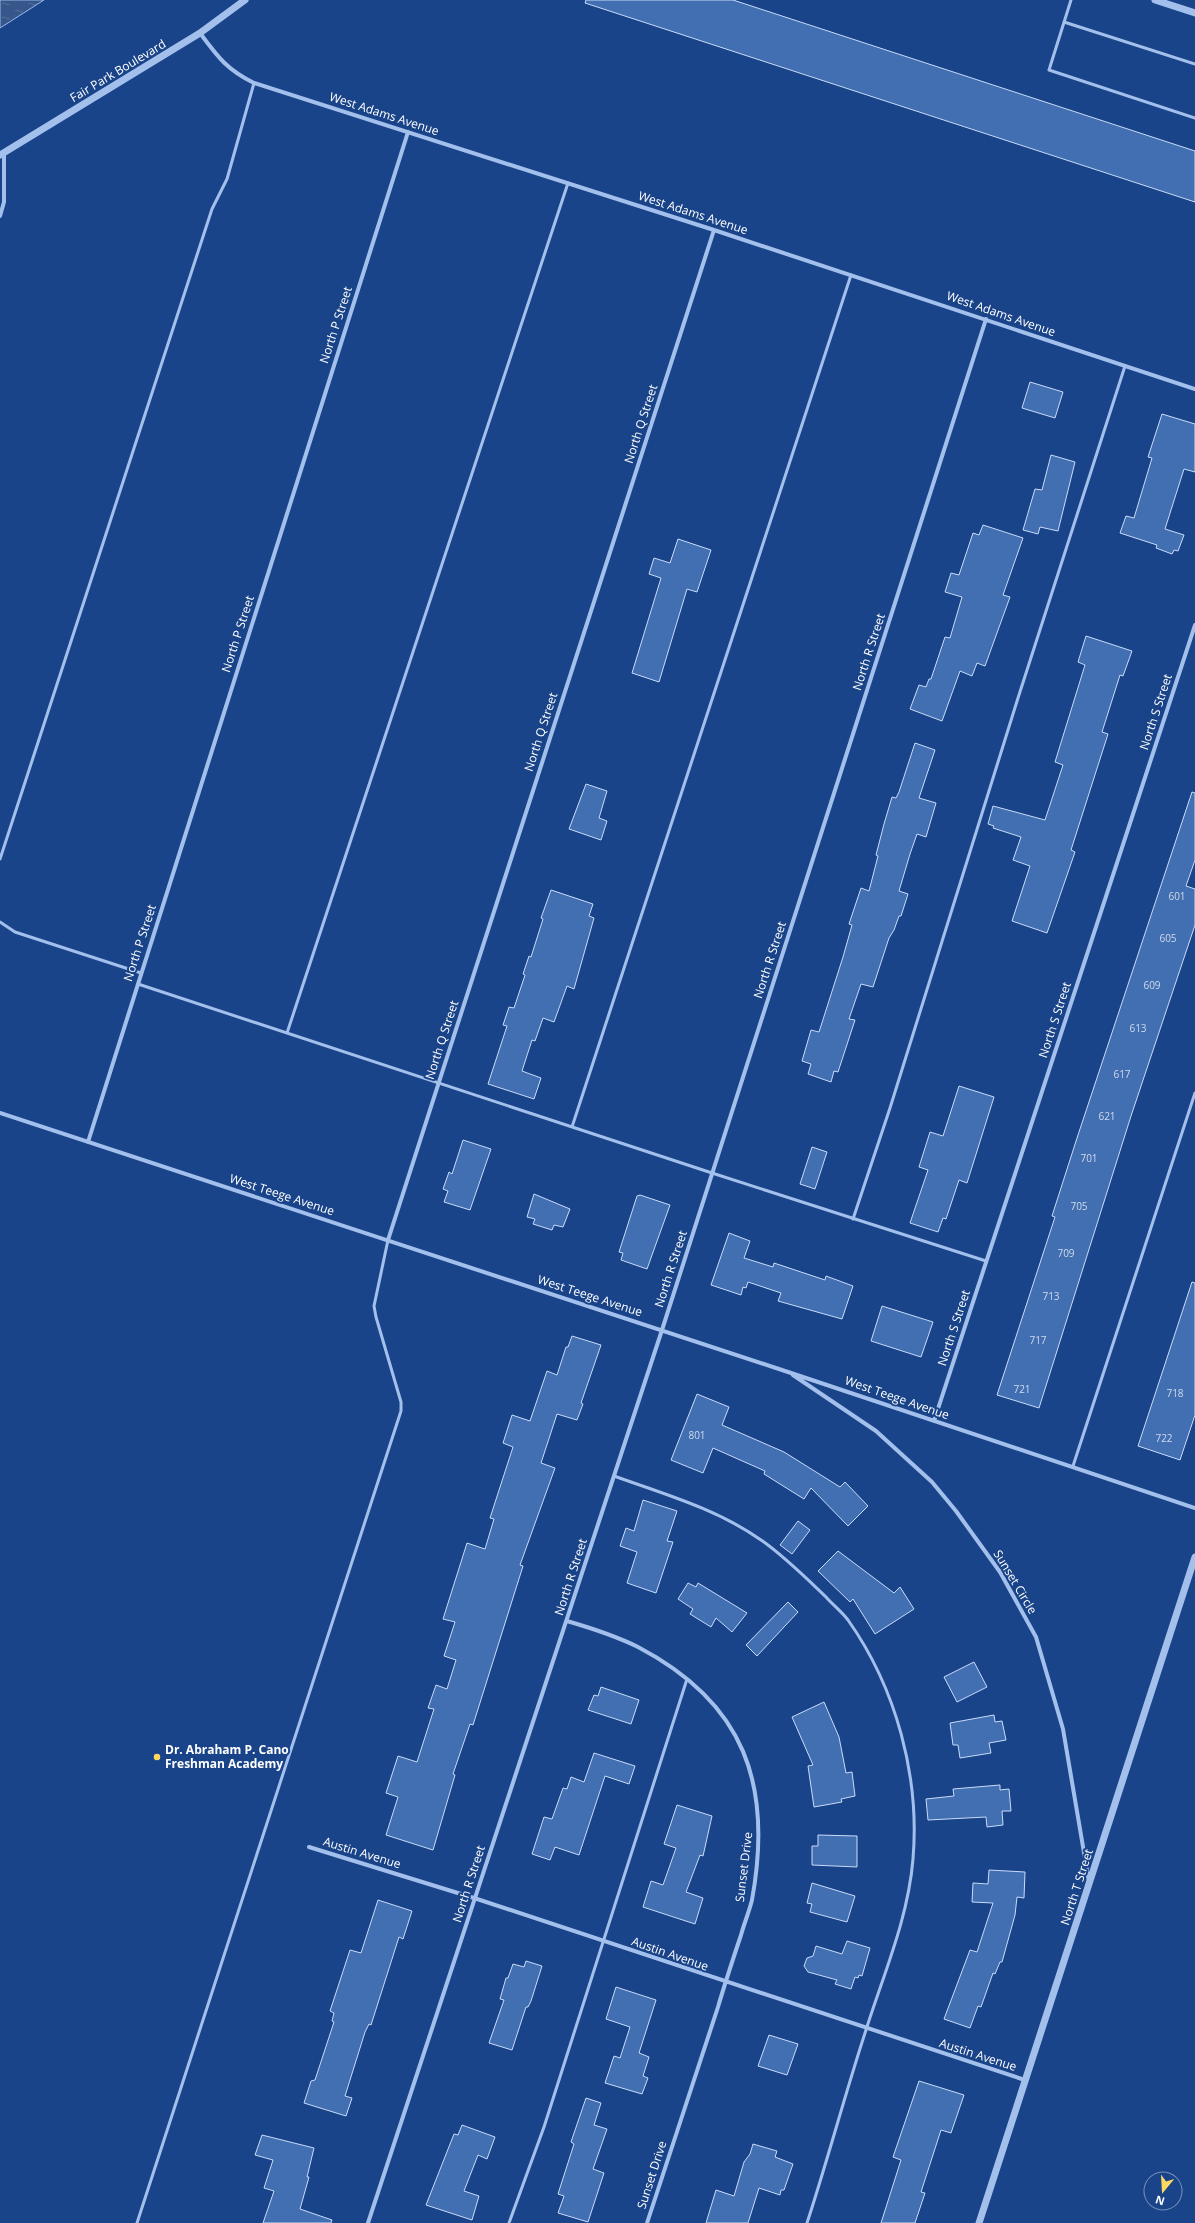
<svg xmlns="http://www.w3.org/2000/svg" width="1195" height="2223" font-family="'Open Sans',sans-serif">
	<defs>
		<pattern id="water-ripples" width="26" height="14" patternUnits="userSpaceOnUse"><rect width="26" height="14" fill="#375689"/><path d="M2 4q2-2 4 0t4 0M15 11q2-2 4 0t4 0" fill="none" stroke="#556f9b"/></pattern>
	</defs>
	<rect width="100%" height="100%" fill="#1a4489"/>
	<path fill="url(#water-ripples)" stroke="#96baef" d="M0,0h44l-44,28z"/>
	<path fill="#426eb2" stroke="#c9dcf9" d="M586,0h147l462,151v51l-610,-199z
		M1030,382l33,10 -8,26 -33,-10z
		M1162,414l33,10v48l-11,-3 -19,60 19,6 -6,16 -4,-1 -2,4 -16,-6 1,-3 -37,-12 6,-17 8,2 18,-60 -4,-1z
		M1051,455l24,7 -17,69 -18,-4 -2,7 -15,-4 12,-41 7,1z
		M983,525l40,13 -20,57 7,2 -25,69 -8,-3 -5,13 -12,-5 -18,50 -32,-12 9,-24 7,2 3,-8h2l14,-42 5,1 12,-41 -17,-5 6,-19 8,2 14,-42 6,2z
		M678,539l33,11 -14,42 -10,-3 -28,93 -27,-9 29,-95 -12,-4 5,-16 16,5z
		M1086,636l46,15 -9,25 -3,-1 -18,57 6,2 -37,116 4,2 -28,81 -35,-12 18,-55 -17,-6 8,-23 -28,-9 1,-2 -6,-2 5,-18 52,14 18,-55 -8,-3 30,-97 -7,-3z
		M915,743l20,7 -16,48 17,5 -10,34 -9,-3 -7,20 -11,37 9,3 -7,22h-2l-5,14 -5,8 -16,49 -12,-3 -12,35 6,1 -17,52 -4,-1 -3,11 -23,-8 3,-10 -9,-3 9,-31 8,2 24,-75 9,-32 -3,-1 12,-36 8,3 9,-35 -2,-1 8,-31 8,-27 4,1 3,-6z
		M586,784l21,7 -8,27 8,3 -6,19 -32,-11z
		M1192,792l3,1v67l-9,26 9,3v36l-64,191 -92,292 -42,-13 58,-178 -3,-1 25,-78z
		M551,890l42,14 -4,12 5,2 -20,71 -7,-3 -13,36 -11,-4 -8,23 -3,-1 -10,31 19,7 -7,21 -46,-15 19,-58 -4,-1 6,-18 5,1 11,-33 -2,-1 6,-18 2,1 12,-38 -2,-1z
		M959,1086l35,11 -27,86 -8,-3 -13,39 -3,-1 -5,14 -28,-9 18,-53 -9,-3 11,-35 13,4z
		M463,1140l28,9 -21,61 -26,-8 4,-11 -5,-2 6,-17 3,2z
		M812,1147l15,5 -12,37 -15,-5z
		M534,1194l36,15 -7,18 -9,-2 -2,5 -19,-6 2,-5 -8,-2z
		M640,1195l30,10 -23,64 -26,-9 2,-7 -4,-1 18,-56z
		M729,1233l21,8 -6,17 29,9 1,-4 51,17 1,-4 27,10 -11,33 -64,-18 3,-8 -33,-11 -2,6 -3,-1 -2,8 -30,-10z
		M1192,1282l3,1v132l-15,45 -42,-14z
		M882,1306l51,16 -12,35 -50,-16z
		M572,1336l29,9 -20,58 2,1 -6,16 -20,-6 -16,49 14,5 -35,97 3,1 -50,159 -3,-1 -17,50 2,1 -22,75 -47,-15 12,-38 -12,-4 12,-37 19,6 17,-53 -6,-1 8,-23 11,4 9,-29 -12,-4 11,-34 -12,-3 24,-76 18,6 9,-30 -4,-1 23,-71 -10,-4 9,-28 18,6 17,-50 10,4 9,-28h2z
		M697,1394l32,13 -7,18 62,27 56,35 5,-5 23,24 -20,20 -37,-38 -7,11 -40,-25 1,-3 -52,-23 -10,25 -32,-13z
		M643,1500l34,11 -10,30 6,1 -17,51 -29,-10 10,-31 -17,-6 6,-18 8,3z
		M798,1521l12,9 -18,24 -12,-9z
		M838,1551l56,42 6,-6 14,22 -39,25 -22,-35 -3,3 -32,-31z
		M688,1583l8,4 2,-4 49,30 -15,19 -16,-14 -5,9 -21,-13 3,-5 -15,-10z
		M788,1602l10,10 -41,44 -11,-11z
		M974,1662l13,25 -30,15 -13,-25z
		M601,1687l38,13 -8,24 -43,-14 6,-15 4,1z
		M824,1702l15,35 7,36 6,-1 3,24 -14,3 1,3 -28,5 -6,-41 5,-1 -21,-48z
		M994,1715l1,7 7,-1 4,19 -17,3 2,10 -31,5 -2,-13h-5l-3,-22z
		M594,1753l41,13 -6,18 -24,-8 -26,79 -24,-8 -5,13 -18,-6 12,-37 8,2 11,-31 4,1 4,-12 13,5z
		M1000,1785v5l9,-1 2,22h-9l1,14 -16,2 -1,-10 -58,3 -2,-21 28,-3 -1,-7z
		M677,1805l35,11 -9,40 -3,-1 -14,37 17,6 -8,26 -52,-17 8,-26 12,4 13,-37 -12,-4z
		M818,1835l39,1v31l-45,-2v-19h6z
		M989,1870l36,2 -1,26 -7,-1 -2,18 -13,47h-2l-5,12 -2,-1 -12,34 -3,-1 -8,22 -26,-9 26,-69 7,2 16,-49 -21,-1 1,-19 15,1z
		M812,1883l43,13 -8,26 -37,-10 2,-8 -5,-1z
		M378,1900l34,11 -9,28 -4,-2 -28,88 -2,-1 -4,8 -20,64 7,2 -6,18 -42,-13 7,-22 4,-1 19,-58 -2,-1 2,-8 -4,-2 20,-61 11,3z
		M847,1941l23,7 -8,28 -3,-1 -1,3 -3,-1 -4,12 -16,-5 2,-4 -29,-8 -4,-6 3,-8 6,-2 3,-10 26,8z
		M526,1961l16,5 -11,35 -3,6h-2l-14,43 -23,-7 15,-43 -4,-1 6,-21h2l5,-14 11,3z
		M616,1987l40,13 -17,53 10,4 -6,19 5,2 -6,16 -37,-11 9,-27 6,2 10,-31 -24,-8z
		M769,2035l29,9 -11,31 -29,-9z
		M919,2081l45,14 -13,38 -10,-3 -20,62 4,1 -10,30h-34l20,-63 -8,-3z
		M586,2098l15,5 -7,22 13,4 -14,40 11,4 -16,49 -30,-9 6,-17 -6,-2 16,-50 -3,-2z
		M462,2125l33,12 -8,22 -9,-4 -14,36 15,5 -7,24 -46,-15 28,-71 4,1z
		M262,2135l52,13 -7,29h2l-9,32 32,11 -1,3h-68l11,-32 -10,-3 9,-28 -18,-5z
		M753,2144l24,7 -2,6 18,7 -9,26h-3l-1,5 -21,-7 -11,35h-42l10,-33 18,6 10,-34 6,-8z"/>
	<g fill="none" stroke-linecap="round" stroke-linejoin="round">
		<path stroke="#a3c0ed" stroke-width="3" d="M1071,0l-22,70 146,48
			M1064,22l131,42
			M0,859l212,-650 15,-30 27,-96
			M0,922l15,10 126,41
			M138,984l574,189 274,88
			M287,1033l281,-850
			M572,1127l279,-852
			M853,1219l37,-111 128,-410 107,-332
			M1073,1466l122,-373
			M614,1476c50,18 103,33 147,64 23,16 44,37 65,57 7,8 16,15 22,23 48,68 72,156 65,239 -5,60 -29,114 -47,171 -21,64 -38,129 -59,193
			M137,2223l264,-812v-9l-25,-85 -2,-11 14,-66
			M509,2223l35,-96 143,-448"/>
		<path stroke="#a3c0ed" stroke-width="4" d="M200,33c18,24 26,36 54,50l460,147 481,159
			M0,216l4,-14v-49
			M0,1113l788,259 407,136
			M88,1142l320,-1010
			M388,1240l326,-1010
			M793,1375l83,56 56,51 24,29 44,61 36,65 27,92 26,153
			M934,1421l261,-796
			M567,1621c24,7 49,15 71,26 107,56 135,138 114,253 -3,12 -8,24 -11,35 -8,24 -16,48 -23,72 -24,72 -47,144 -71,216
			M309,1847l165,51 551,182
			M368,2223l294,-893 324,-1011"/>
		<path stroke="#a3c0ed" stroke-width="7" d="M1155,0l40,13
			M0,155l200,-122 45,-33
			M979,2223l216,-666"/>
	</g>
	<circle fill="#ffd95f" stroke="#1a4489" stroke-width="1.5" cx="157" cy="1757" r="4"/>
	<g text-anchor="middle" stroke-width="4" stroke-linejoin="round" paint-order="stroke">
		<g font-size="10" fill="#d0dbec">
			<text x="1177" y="900">601</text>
			<text x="1168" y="942">605</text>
			<text x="1152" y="989">609</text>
			<text x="1138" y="1032">613</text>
			<text x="1122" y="1078">617</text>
			<text x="1107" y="1120">621</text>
			<text x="1089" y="1162">701</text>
			<text x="1079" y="1210">705</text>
			<text x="1066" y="1257">709</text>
			<text x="1051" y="1300">713</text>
			<text x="1038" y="1344">717</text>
			<text x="1022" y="1393">721</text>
			<text x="1175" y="1397">718</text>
			<text x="697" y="1439">801</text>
			<text x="1164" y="1442">722</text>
		</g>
		<g font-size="12" fill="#fff" stroke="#1a4489">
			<text transform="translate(118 71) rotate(-31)" y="4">Fair Park Boulevard</text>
			<text transform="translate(384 114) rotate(18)" y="4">West Adams Avenue</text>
			<text transform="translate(693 213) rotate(18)" y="4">West Adams Avenue</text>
			<text transform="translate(1001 314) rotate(19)" y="4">West Adams Avenue</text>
			<text transform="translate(336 325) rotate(-72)" y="4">North P Street</text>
			<text transform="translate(641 424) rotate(-72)" y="4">North Q Street</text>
			<text transform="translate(238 634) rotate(-72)" y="4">North P Street</text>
			<text transform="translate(869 652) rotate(-72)" y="4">North R Street</text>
			<text transform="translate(1156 712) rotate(-72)" y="4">North S Street</text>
			<text transform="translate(541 732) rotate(-72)" y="4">North Q Street</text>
			<text transform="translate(140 943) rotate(-72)" y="4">North P Street</text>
			<text transform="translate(770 960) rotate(-72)" y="4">North R Street</text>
			<text transform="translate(1055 1020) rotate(-72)" y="4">North S Street</text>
			<text transform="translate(442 1040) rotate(-72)" y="4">North Q Street</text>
			<text transform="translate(282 1195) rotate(18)" y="4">West Teege Avenue</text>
			<text transform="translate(671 1269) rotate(-72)" y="4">North R Street</text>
			<text transform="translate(590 1296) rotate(18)" y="4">West Teege Avenue</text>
			<text transform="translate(954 1328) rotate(-72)" y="4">North S Street</text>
			<text transform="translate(897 1398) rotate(19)" y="4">West Teege Avenue</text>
			<text transform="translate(571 1577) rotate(-72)" y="4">North R Street</text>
			<text transform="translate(1015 1582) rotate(59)" y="4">Sunset Circle</text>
			<text transform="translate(362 1853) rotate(17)" y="4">Austin Avenue</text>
			<text transform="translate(744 1867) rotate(-83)" y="4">Sunset Drive</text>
			<text transform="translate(469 1884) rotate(-72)" y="4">North R Street</text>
			<text transform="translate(1077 1887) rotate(-72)" y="4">North T Street</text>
			<text transform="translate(670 1954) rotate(19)" y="4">Austin Avenue</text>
			<text transform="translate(978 2055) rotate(18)" y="4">Austin Avenue</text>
			<text transform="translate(652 2175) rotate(-72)" y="4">Sunset Drive</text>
		</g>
		<g font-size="12" font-weight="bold" fill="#fff" stroke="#1a4489" text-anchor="start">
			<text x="165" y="1754">Dr. Abraham P. Cano<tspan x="165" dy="14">Freshman Academy</tspan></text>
		</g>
	</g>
	<g transform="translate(1163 2191) rotate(198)"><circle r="19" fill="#1a4489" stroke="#768fb8"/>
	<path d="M0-3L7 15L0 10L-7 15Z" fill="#ffd95f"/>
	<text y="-6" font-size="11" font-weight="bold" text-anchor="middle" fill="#ffffff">N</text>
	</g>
</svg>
